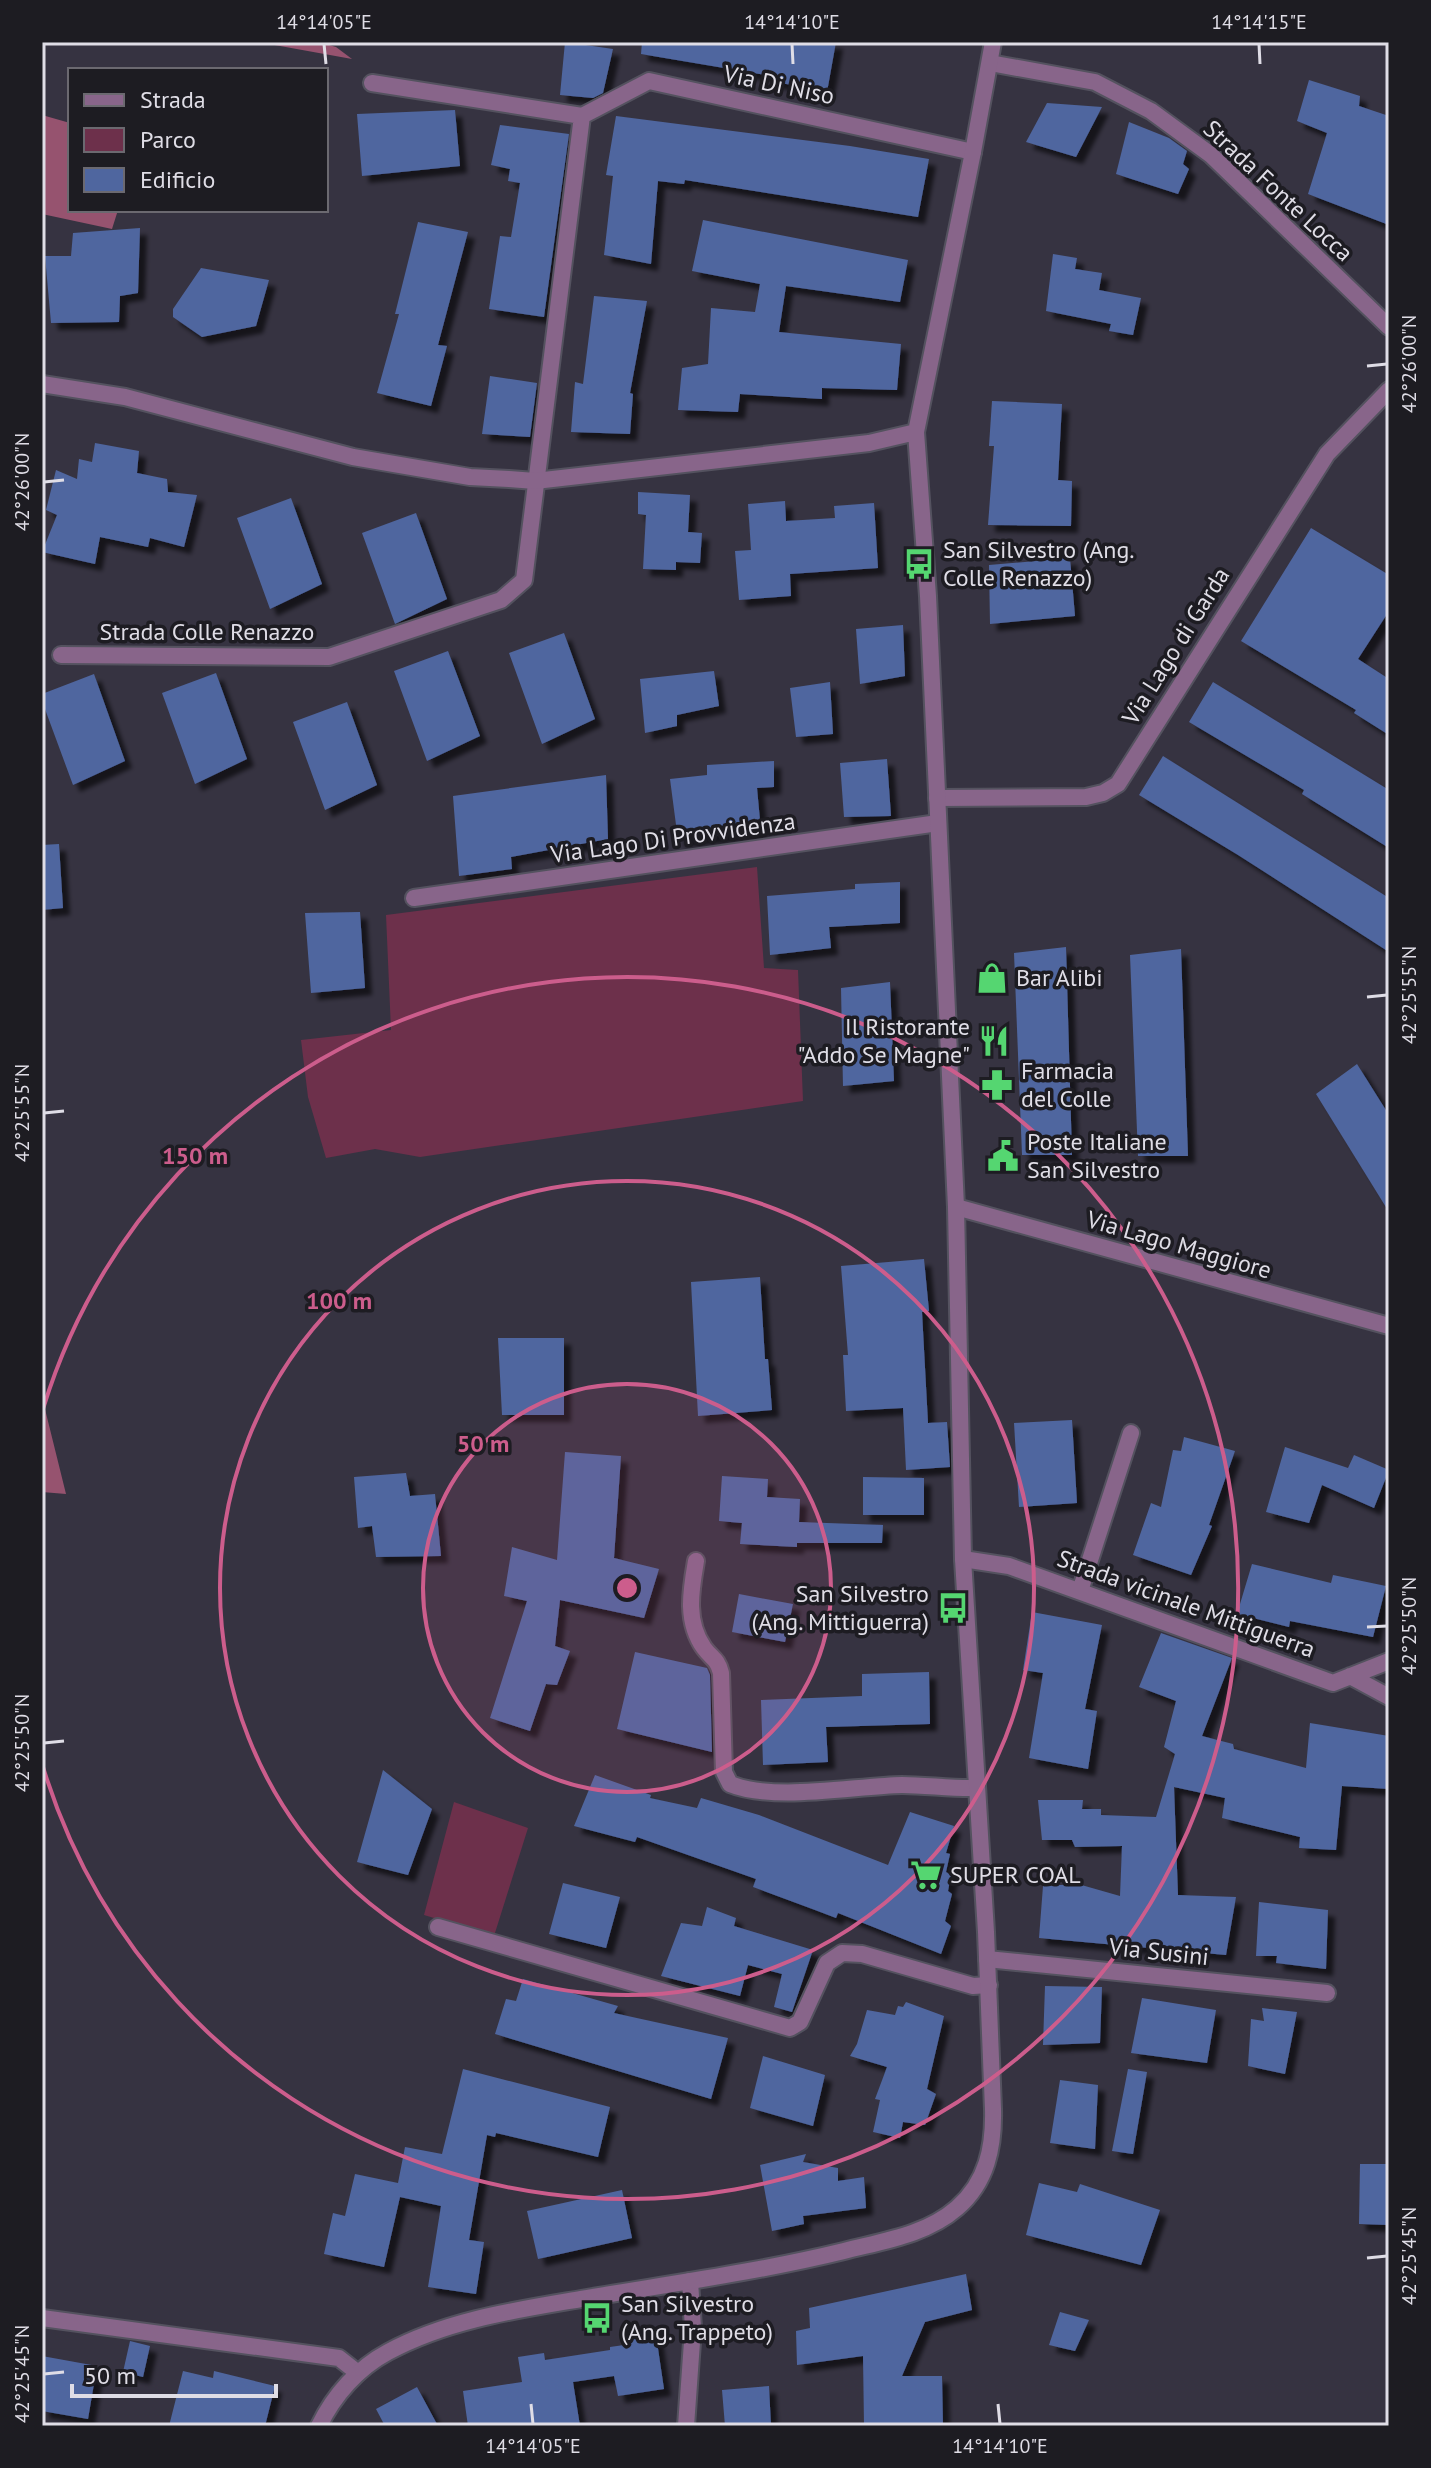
<svg xmlns="http://www.w3.org/2000/svg" width="1431" height="2468" font-family="'PT Sans',sans-serif">
	<defs>
		<filter id="shadow"><feDropShadow dx="7" dy="7" stdDeviation="2" flood-color="#0009"/></filter>
	</defs>
	<rect width="100%" height="100%" fill="#363341"/>
	<path fill="#6d304b" d="M757,867l7,101 34,2 5,131 -383,56 -45,-8 -49,9 -18,-61 -7,-57 90,-10 -5,-115z
		M454,1802l74,26 -34,108 -70,-21z"/>
	<path fill="#96536f" d="M258,42h61l17,5 16,12z
		M42,115l28,8v87h48l-6,19 -70,-15z
		M42,1397l24,97 -24,-2z"/>
	<path fill="#4f669f" filter="url(#shadow)" d="M565,42l48,7 -10,44 -10,5 -33,-3z
		M642,42h194l-9,50 -56,-11 1,-5 -131,-22z
		M1309,80l51,16 -1,10 30,10v109l-81,-31 19,-61 -30,-12z
		M1047,103l55,4 -26,50 -50,-15z
		M455,110l5,56 -98,10 -5,-62z
		M616,116l234,30 79,13 -11,58 -233,-37 -1,4 -26,-3 -7,83 -47,-9 9,-79 -7,-1z
		M1129,122l40,16 18,13 -4,13 6,5 -11,25 -62,-20z
		M500,125l69,9 -25,183 -55,-8 11,-73 11,1 9,-54 -12,-2 2,-12 -19,-4z
		M703,220l205,40 -8,42 -114,-16 -7,46 122,12 -4,46 -75,-2v11l-82,-5 -2,18 -60,-2 4,-42 26,-4 3,-56 44,4 5,-28 -68,-13z
		M418,222l50,10 -30,113 9,1 -16,60 -54,-13 22,-79h-4z
		M140,228l-2,65 -18,3 -1,26 -68,1 -6,-67h26l2,-23z
		M1053,254l24,4 -2,11 27,4 -3,17 42,8 -8,37 -24,-4 2,-7 -65,-13z
		M201,268l68,12 -13,46 -54,11 -29,-20v-8z
		M594,296l53,5 -17,92 3,1 -3,40 -59,-2 4,-50 8,2z
		M490,376l47,7 -7,54 -48,-3z
		M992,401l70,3 -4,76 14,1 -1,45 -83,-1 6,-79h-5z
		M95,443l44,8 -2,22 30,6 1,13 29,3 -13,52 -34,-9 -2,9 -48,-10 -5,27 -53,-12 15,-37 -11,-5 10,-40 21,9 2,-20 13,3z
		M638,492l52,3 -2,37 14,1 -2,30 -24,-1v8l-33,-1 3,-54 -8,-1z
		M291,498l31,86 -52,25 -33,-91z
		M785,501l1,20 49,-3 -1,-12 40,-3 4,65 -88,6 1,22 -52,4 -4,-49 16,-1 -3,-46z
		M416,513l31,86 -52,25 -33,-91z
		M1311,528l78,47v36l-31,48 31,20v56l-35,-22 2,-3 -115,-69z
		M1070,558l5,58 -85,8 -1,-59z
		M903,625l2,51 -45,8 -4,-55z
		M564,633l31,86 -53,25 -33,-91z
		M448,651l32,85 -53,25 -33,-90z
		M714,671l5,35 -42,9v11l-32,7 -5,-54z
		M216,673l31,86 -52,25 -33,-91z
		M94,674l31,87 -52,24 -31,-84v-7z
		M830,682l3,52 -37,3 -6,-49z
		M1213,682l176,108v58l-87,-54 2,-4 -115,-68z
		M347,702l30,83 -52,25 -32,-88z
		M1163,756l226,142v54l-151,-97 -99,-60z
		M887,759l4,57 -47,1 -4,-54z
		M774,761v26l-17,1 4,43 -83,9 -8,-61 37,-4v-10z
		M606,775l2,64 -97,18 1,12 -53,7 -6,-80z
		M59,844l4,64 -21,2v-65z
		M900,882v41l-71,4 2,21 -61,7 -3,-59 88,-7v-5z
		M360,912l5,76 -54,5 -6,-80z
		M1066,947l6,208h-50l-8,-202z
		M1181,949l7,207h-50l-8,-201z
		M890,982l4,99 -51,5 -2,-98z
		M1357,1064l32,51v97l-73,-118z
		M924,1259l5,52 -7,1 6,111 19,-1 3,45 -44,3 -3,-62 -57,3 -3,-56h5l-7,-89z
		M760,1277l5,82h3l4,51 -74,6 -7,-134z
		M498,1338h66v77h-62z
		M1072,1420l5,83 -58,4 -5,-84z
		M1184,1437l51,14 -26,74 3,1 -21,49 -58,-20 18,-52 10,4 12,-57 8,1z
		M1285,1447l63,21 6,-13 35,15 -15,38 -52,-23 -13,38 -43,-11z
		M565,1452l56,4 -7,102 45,11 -15,49 -84,-18 -5,46 15,5 -13,34 -11,-1 -16,47 -40,-13 37,-117 -23,-5 8,-49 45,13z
		M406,1473l4,23 25,-2 6,62 -65,1 -4,-31 -14,2 -4,-51z
		M722,1476l46,3 -1,18 33,2 -1,23 84,3 -1,18h-85v4l-57,-3 2,-21 -23,-2z
		M863,1477l61,1v37h-61z
		M1252,1564l79,19 2,-8 53,11 -13,51 -83,-16 -1,6 -52,-13z
		M739,1594l54,10 -8,38 -53,-10z
		M1032,1612l70,13 -17,84 12,2 -9,58 -59,-11 14,-85 -20,-3z
		M1161,1633l71,25 -30,78 31,8 1,5 72,19 4,-45 79,13v53l-47,-3 -6,64 -37,-2 1,-11 -78,-19 3,-20 -51,-11 4,108 58,2 -10,58 -187,-17 4,-52 35,-2 42,12 2,-50 -47,1 -3,-7h-30l-4,-40h45l-1,9h19v6l55,2 19,-63 -11,-7 12,-46 -37,-14z
		M635,1652l72,16 3,7 2,77 -95,-23z
		M929,1672l1,52 -104,3 2,35 -65,3 -2,-65 101,-4v-22z
		M383,1770l49,39 -24,66 -51,-13z
		M595,1775l56,20 -1,3 47,10 4,-10 58,17 129,50 22,-53 44,14 -8,27 4,1 -4,18 5,3 -3,16 4,3 -7,27 6,5 -10,28 -103,-41 -2,5 -21,-8 -62,-23 3,-8 -119,-42 -2,5 -61,-16z
		M563,1883l57,14 -14,51 -57,-14z
		M1259,1902l69,8 -2,59 -50,-6 1,-7h-21z
		M707,1907l29,11 -2,8 79,24 -21,62 -18,-5 8,-33 -34,-9 -8,31 -79,-20 20,-53 21,3z
		M523,1979l95,27 -4,7 114,25 -17,61 -216,-65 11,-35 10,2z
		M1045,1986l57,1 -2,56 -57,2z
		M1142,1998l74,12 -9,53 -76,-10z
		M906,2002l38,14 -17,73 9,5 -11,31 -22,-3 -3,16 -27,-6 7,-32 -5,-1 12,-32 -37,-11 7,-12 10,-34 28,5 3,-9 5,1z
		M1262,2008l35,4 -12,62 -37,-8 3,-47 13,2z
		M763,2056l62,19 -12,51 -63,-18z
		M463,2069l147,38 -12,50 -102,-24 -1,4 -8,-2 -18,105 15,2 -8,52 -48,-7 13,-81 -41,-9 -16,70 -60,-13 9,-41 12,3 10,-42 43,9 7,-36 37,7z
		M1128,2069l19,3 -14,82 -21,-3z
		M1060,2080l38,5 -3,64 -45,-6z
		M806,2154l-3,8 35,6v13l26,-4 2,31 -63,8 1,8 -32,7 -12,-66z
		M1360,2164h29v61l-30,-1z
		M1039,2183l38,9 3,-8 80,26 -19,55 -115,-30z
		M622,2190l10,48 -94,21 -11,-48z
		M966,2274l6,36 -47,12 -23,54h40l1,50 -79,-1 -1,-69 -66,9 -1,-34 14,-3 -1,-20z
		M1060,2312l29,8 -14,31 -26,-6z
		M656,2335l8,54 -46,7 -4,-20 -41,6 7,44h-112l-5,-35 59,-9 -4,-25 26,-4 1,7 65,-10v-3l14,-2 -1,-5z
		M130,2341l20,5 -7,31 -20,-5z
		M42,2356l55,10 -9,53 -46,-8z
		M183,2371l30,7 1,-7 61,15 -10,40h-96z
		M769,2386l2,40h-46l-3,-36z
		M417,2387l21,39h-53l-9,-17z"/>
	<g fill="none" stroke-linecap="round" stroke-linejoin="round">
		<defs>
			<path id="minor" d="M990,63l105,19 56,29 60,44 178,172
				M582,116l67,-35 324,71
				M61,655l268,2 172,-57 23,-20 58,-464 -210,-33
				M937,798l149,-1 17,-4 15,-9 209,-330 62,-64
				M414,898l524,-75
				M956,1207l433,119
				M963,1559l46,7 324,117 56,-22
				M696,1561c-5,29 -11,60 8,87 8,11 13,10 17,25l3,99 6,12c44,18 124,2 172,1 25,0 50,4 75,3
				M1080,1591l51,-158
				M1350,1676l39,21
				M438,1927l352,101 10,-6 27,-59 15,-10 20,1 111,32 16,-1
				M987,1959l340,34
				M42,2318l297,40 19,15
				M686,2426l7,-98 -3,-47"/>
			<path id="tertiary" d="M42,384l83,13 228,60 117,20 39,2 26,2 334,-38 47,-11
				M319,2426c15,-31 39,-58 69,-74 59,-32 128,-42 193,-53 88,-15 177,-27 263,-48 39,-10 82,-16 113,-43 30,-26 37,-61 36,-99l-7,-177 -23,-373 -7,-352 -28,-611 -12,-164 57,-280 20,-110"/>
		</defs>
		<use href="#minor" stroke="#54525f" stroke-width="20"/>
		<use href="#tertiary" stroke="#54525f" stroke-width="20"/>
		<use href="#minor" stroke="#88658a" stroke-width="16"/>
		<use href="#tertiary" stroke="#88658a" stroke-width="16"/>
	</g>
	<path fill="none" stroke="#dfdde6" stroke-width="3" d="M324,44l2,20M792,44l1,20M1259,44l1,20M1367,366l20,-2M44,482l20,-2M1367,997l20,-2M44,1113l20,-2M1367,1627l20,-1M44,1743l20,-2M1367,2258l20,-2M44,2374l20,-2M531,2404l2,20M998,2404l2,20"/>
	<circle cx="627" cy="1588" r="204" fill="#cc5d8c" fill-opacity=".12"/>
	<g fill="none" stroke="#cc5d8c" stroke-width="4">
		<circle cx="627" cy="1588" r="204"/>
		<circle cx="627" cy="1588" r="407"/>
		<path d="M43 1409A611 611 0 1 1 43 1767"/>
	</g>
	<defs>
		<symbol id="bus-bare" viewBox="-9 -9 18 18"><path d="M-5-6H5V4H4V6H2V4H-2V6H-4V4H-5ZM-3.5-4V0h7V-4ZM-3.5 1.2v1.5H-2V1.2ZM2 1.2v1.5H3.5V1.2Z" fill="#55d671" stroke="#1d1c22" stroke-width="2.5" paint-order="stroke"/></symbol>
		<symbol id="shop-bare" viewBox="-9 -9 18 18"><path d="M-5-2.5h2.3a2.7 3.5 0 0 1 5.4 0H5L5.5 6h-11ZM-1.5-2.5h3a1.5 2.3 0 0 0-3 0Z" fill="#55d671" stroke="#1d1c22" stroke-width="2.5" paint-order="stroke"/></symbol>
		<symbol id="restaurant-bare" viewBox="-9 -9 18 18"><path d="M-5-6h1v4h1v-4h1v4h1v-4h1v5L-1.5 .5V6h-2V.5L-5-1ZM5-6V6H3V1.5H1.5Q1.5-4 5-6Z" fill="#55d671" stroke="#1d1c22" stroke-width="2.5" paint-order="stroke"/></symbol>
		<symbol id="pharmacy-bare" viewBox="-9 -9 18 18"><path d="M-2-6h4v4h4v4h-4v4h-4v-4h-4v-4h4Z" fill="#55d671" stroke="#1d1c22" stroke-width="2.5" paint-order="stroke"/></symbol>
		<symbol id="civic-bare" viewBox="-9 -9 18 18"><path d="M-.6-6.5H3V-4.5H.6V-3L4-1V1h2V6H-6V1h2V-1L-.6-3ZM-1.2 2.5V6h2.4V2.5Z" fill="#55d671" stroke="#1d1c22" stroke-width="2.5" paint-order="stroke"/></symbol>
		<symbol id="supermarket-bare" viewBox="-9 -9 18 18"><path d="M-6-5.5h2.5l.6 2H6L4.5 2H-2.5L-4.4-4H-6ZM-1.5 3.2a1.3 1.3 0 1 0 .1 0ZM3 3.2a1.3 1.3 0 1 0 .1 0Z" fill="#55d671" stroke="#1d1c22" stroke-width="2.5" paint-order="stroke"/></symbol>
	</defs>
	<g fill-rule="evenodd">
		<use href="#bus-bare" x="897" y="542" width="44" height="44"/>
		<use href="#shop-bare" x="970" y="956" width="44" height="44"/>
		<use href="#restaurant-bare" x="972" y="1019" width="44" height="44"/>
		<use href="#pharmacy-bare" x="975" y="1063" width="44" height="44"/>
		<use href="#civic-bare" x="981" y="1134" width="44" height="44"/>
		<use href="#bus-bare" x="931" y="1586" width="44" height="44"/>
		<use href="#supermarket-bare" x="904" y="1853" width="44" height="44"/>
		<use href="#bus-bare" x="575" y="2296" width="44" height="44"/>
	</g>
	<g text-anchor="middle" stroke-width="7" stroke-linejoin="round" paint-order="stroke">
		<g font-size="24" fill="#dfdde6" stroke="#1d1c22">
			<text transform="translate(779 85) rotate(12)" y="8">Via Di Niso</text>
			<text transform="translate(1278 191) rotate(43)" y="8">Strada Fonte Locca</text>
			<text x="207" y="640">Strada Colle Renazzo</text>
			<text transform="translate(1176 646) rotate(-58)" y="8">Via Lago di Garda</text>
			<text transform="translate(673 838) rotate(-8)" y="8">Via Lago Di Provvidenza</text>
			<text transform="translate(1179 1245) rotate(16)" y="8">Via Lago Maggiore</text>
			<text transform="translate(1186 1604) rotate(20)" y="8">Strada vicinale Mittiguerra</text>
			<text transform="translate(1159 1952) rotate(6)" y="8">Via Susini</text>
		</g>
		<g font-size="24" fill="#dfdde6" stroke="#1d1c22" text-anchor="start">
			<text x="943" y="558">San Silvestro (Ang.<tspan x="943" dy="28">Colle Renazzo)</tspan></text>
			<text x="1016" y="986">Bar Alibi</text>
			<text x="970" y="1035" text-anchor="end">Il Ristorante<tspan x="970" dy="28">"Addo Se Magne"</tspan></text>
			<text x="1021" y="1079">Farmacia<tspan x="1021" dy="28">del Colle</tspan></text>
			<text x="1027" y="1150">Poste Italiane<tspan x="1027" dy="28">San Silvestro</tspan></text>
			<text x="929" y="1602" text-anchor="end">San Silvestro<tspan x="929" dy="28">(Ang. Mittiguerra)</tspan></text>
			<text x="950" y="1883">SUPER COAL</text>
			<text x="621" y="2312">San Silvestro<tspan x="621" dy="28">(Ang. Trappeto)</tspan></text>
		</g>
	</g>
	<circle cx="627" cy="1588" r="12" fill="#cc5d8c" stroke="#1d1c22" stroke-width="4"/>
	<g font-size="24" text-anchor="middle" font-weight="bold" fill="#cc5d8c" stroke="#1d1c22" stroke-width="7" stroke-linejoin="round" paint-order="stroke">
		<text x="195" y="1164">150 m</text>
		<text x="339" y="1309">100 m</text>
		<text x="483" y="1452">50 m</text>
	</g>
	<rect width="1431" height="2468" fill="none" stroke="#1d1c22" stroke-width="88"/>
	<rect x="68" y="68" width="260" height="144" fill="#1d1c22" stroke="#6b6970" stroke-width="2"/>
	<rect x="84" y="94" width="40" height="12" fill="#88658a" stroke="#6b6970" stroke-width="2"/>
	<text x="140" y="108" font-size="24" fill="#dfdde6">Strada</text>
	<rect x="84" y="128" width="40" height="24" fill="#6d304b" stroke="#6b6970" stroke-width="2"/>
	<text x="140" y="148" font-size="24" fill="#dfdde6">Parco</text>
	<rect x="84" y="168" width="40" height="24" fill="#4f669f" stroke="#6b6970" stroke-width="2"/>
	<text x="140" y="188" font-size="24" fill="#dfdde6">Edificio</text>
	<path d="M72 2384v12h204v-12" fill="none" stroke="#dfdde6" stroke-width="4"/>
	<text x="84" y="2384" font-size="24" fill="#dfdde6" stroke="#1d1c22" stroke-width="6" paint-order="stroke">50 m</text>
	<rect x="44" y="44" width="1343" height="2380" fill="none" stroke="#dfdde6" stroke-width="3"/>
	<g font-size="20" text-anchor="middle" fill="#dfdde6">
		<text x="324" y="29">14°14'05"E</text>
		<text x="792" y="29">14°14'10"E</text>
		<text x="1259" y="29">14°14'15"E</text>
		<text transform="translate(1409 364) rotate(-90)" y="7">42°26'00"N</text>
		<text transform="translate(22 482) rotate(-90)" y="7">42°26'00"N</text>
		<text transform="translate(1409 995) rotate(-90)" y="7">42°25'55"N</text>
		<text transform="translate(22 1113) rotate(-90)" y="7">42°25'55"N</text>
		<text transform="translate(1409 1626) rotate(-90)" y="7">42°25'50"N</text>
		<text transform="translate(22 1743) rotate(-90)" y="7">42°25'50"N</text>
		<text transform="translate(1409 2256) rotate(-90)" y="7">42°25'45"N</text>
		<text transform="translate(22 2374) rotate(-90)" y="7">42°25'45"N</text>
		<text x="533" y="2453">14°14'05"E</text>
		<text x="1000" y="2453">14°14'10"E</text>
	</g>
</svg>
